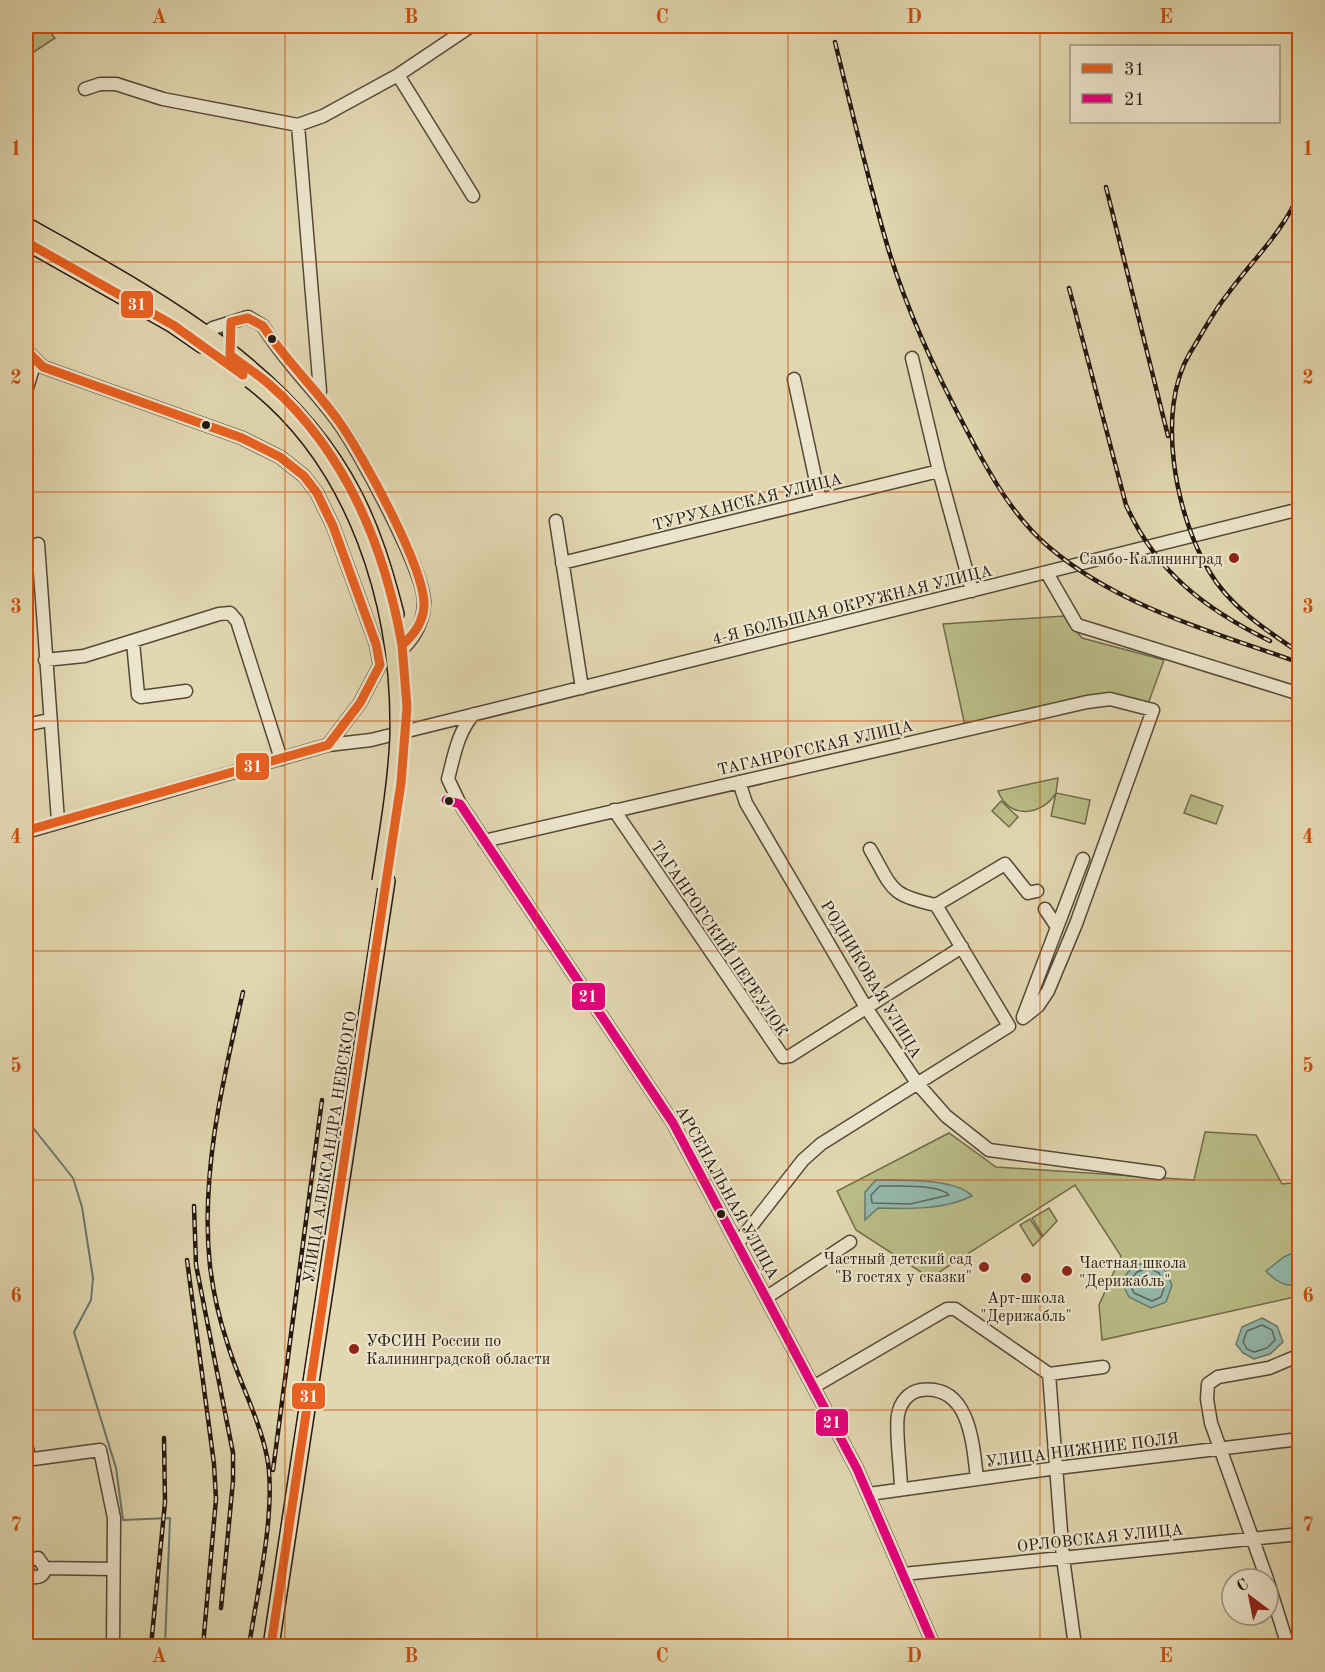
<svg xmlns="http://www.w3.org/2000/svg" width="1325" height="1672" font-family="'Old Standard TT',serif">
	<rect width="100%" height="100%" fill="#e1d7b0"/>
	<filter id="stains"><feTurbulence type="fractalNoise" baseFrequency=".00333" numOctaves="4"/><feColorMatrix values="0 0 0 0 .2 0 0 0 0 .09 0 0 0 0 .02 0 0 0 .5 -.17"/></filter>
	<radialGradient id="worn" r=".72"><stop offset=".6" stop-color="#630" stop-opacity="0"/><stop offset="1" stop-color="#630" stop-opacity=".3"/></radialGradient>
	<path fill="#babc86" stroke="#706a4c" stroke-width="1.5" d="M26,26h19l10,12 -29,19z
		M1064,616l18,22 82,22 -16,44 -46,-10 -137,32 -22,-102z
		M1058,778l-2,15 34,7 -5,24 -34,-8 5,-23c-14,23 -47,27 -58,-2z
		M1191,795l32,11 -7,18 -32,-11z
		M1001,801l17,16 -9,10 -17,-16z
		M1205,1132l51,3 26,49 17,-2v114l-197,44 -3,-35 22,-49 -46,-71 -145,93 -74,-48 -19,-39 112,-58 47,34 198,13z
		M1049,1208l8,13 -14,15 -11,-18z
		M1030,1219l12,18 -9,9 -13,-21z"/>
	<path fill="#94b9ad" stroke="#68796f" stroke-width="1.5" d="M876,1180c24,0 80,-2 96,16 -28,14 -64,13 -94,12l-13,12v-28z
		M1299,1250v34c-13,4 -24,-3 -33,-13l18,-14z
		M1149,1262l15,6 8,17 -6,17 -15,6 -22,-11 -8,-16 12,-15z
		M1262,1318l15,8 6,16 -13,12 -16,5 -11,-6 -7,-9 6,-17z"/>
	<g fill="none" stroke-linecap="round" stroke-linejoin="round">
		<path stroke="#5c685f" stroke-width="1.5" d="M880,1186c15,0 59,-2 69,9l-39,9 -38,-1 -1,-8z
			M1149,1268l10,5 6,12 -4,12 -9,4 -18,-8 -5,-11 8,-10z
			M1262,1325l10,5 3,10 -8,8 -13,4 -7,-3 -4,-7 4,-11z"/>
		<path stroke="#68796f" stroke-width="2" d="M26,1119l47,59 9,29 11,71 -2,22 -17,32 42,136 7,52 47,-2 -5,128"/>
		<defs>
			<path id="minor" d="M398,75l75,121
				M85,89l15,-5h16l47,15 135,26 25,-9 75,-41 73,-49
				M298,125l22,266 -3,4
				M204,334l9,-6 35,-11 15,9c21,35 52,64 76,97 20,27 87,151 85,181 -1,24 -16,43 -35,56
				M26,350l17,17 199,71 38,19 24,19 13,17 16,33 43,118 4,21 -20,38 -32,42 -302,87
				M230,355l-1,-24 2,-9
				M912,358l27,113
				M794,379l26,121
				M26,391l9,-29
				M556,521l26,167
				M38,544l20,277
				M562,563l377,-92 33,120
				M1047,573l30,52 223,69
				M133,642l5,53 3,2 45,-6
				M45,660l39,-4 135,-42 11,-1 7,8 44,138
				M474,714c-16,17 -20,42 -26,65l12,25 213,319 184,346 77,177
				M26,725l23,-5
				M328,745l43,-5 929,-231
				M739,782l7,21 121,206 50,74 29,33 43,34 170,23
				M614,810l169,247 7,-1 172,-109
				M484,841l603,-139 23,-3 43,11 -77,214 -28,67 -10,15 -15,12
				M870,849c23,40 19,46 66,56
				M1045,909l12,18
				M1023,1017l60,-158
				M738,1243l65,-83 18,-16 188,-118 -73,-121 69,-41 23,29 9,-2
				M767,1297l83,-55
				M1049,1374l14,184 12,88
				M815,1386l132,-77h8l94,65 54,-7
				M26,1445l4,14
				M26,1460l74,-10 14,68 -1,128
				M901,1489c0,-18 -6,-59 -3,-74 2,-12 10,-23 23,-25 49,-6 52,54 56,89
				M869,1494l188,-26 243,-29
				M26,1567l3,-7 9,-2 7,10
				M45,1568l67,1
				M26,1570l6,7c7,1 12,-1 13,-9
				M903,1574l397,-40
				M1267,1579l-56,-156 -4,-24 1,-15 10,-7 51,-9 31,-13
				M1268,1582l20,64"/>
			<path id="major" d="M26,225c120,68 261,140 327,268 20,38 32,79 43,121
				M26,242l147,83 29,20
				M271,1646l116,-765"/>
		</defs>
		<use href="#minor" stroke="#544839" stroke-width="15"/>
		<use href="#major" stroke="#251811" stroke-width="18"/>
		<use href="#minor" stroke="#ece5cc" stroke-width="12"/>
		<use href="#major" stroke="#e1d7b0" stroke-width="15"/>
		<defs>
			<path id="rail" d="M835,42c17,69 33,138 53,206 19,63 48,125 79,183 22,42 46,86 83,117 71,60 164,84 250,115
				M1106,187l62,249
				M1300,191c-16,41 -48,69 -73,104 -14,17 -25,39 -37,58 -35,58 -14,163 19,218 20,35 58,60 91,82
				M1069,288l57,217c30,67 79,104 144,136
				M243,992c-20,88 -43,183 -33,274 3,25 9,52 17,76 11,38 32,75 40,115 10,51 -10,136 -18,189
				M194,1206l2,59 37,188v28l-12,127
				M187,1260l27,204 2,35 -13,147
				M273,1470l49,-370
				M151,1646l14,-144 -1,-64"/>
		</defs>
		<use href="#rail" stroke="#251811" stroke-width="4.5"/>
		<use href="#rail" stroke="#ece5cc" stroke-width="2" stroke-dasharray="7" stroke-linecap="butt"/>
		<defs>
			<path id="major-bridge" d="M250,380c107,82 151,226 148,357 -2,48 -11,97 -18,144"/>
		</defs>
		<use href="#major-bridge" stroke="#251811" stroke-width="18" stroke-linecap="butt"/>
		<use href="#major-bridge" stroke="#e1d7b0" stroke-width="15"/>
		<defs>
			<path id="bus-1" d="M26,242l147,83 70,50
				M248,318l15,8c23,35 53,63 77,97 23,33 86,147 84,183 -1,16 -10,29 -22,39 -17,-97 -56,-193 -132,-260 -12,-11 -27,-20 -40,-30l1,-33z
				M26,350l17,17 199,71 38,19 24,19 13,17 16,33 43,118 4,21 -20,38 -32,42 -296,84
				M271,1646l130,-863 6,-76 -5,-62"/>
			<path id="bus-2" d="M446,800l14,4 213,319 184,346 77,177"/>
		</defs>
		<use href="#bus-1" stroke="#ece5cc" stroke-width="14"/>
		<use href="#bus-2" stroke="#ece5cc" stroke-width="14"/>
		<use href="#bus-1" stroke="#e86121" stroke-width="9"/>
		<use href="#bus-2" stroke="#e5007d" stroke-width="9"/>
	</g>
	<path fill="none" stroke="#cb4f0d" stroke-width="1.5" stroke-opacity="0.55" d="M285,26v1620M537,26v1620M788,26v1620M1040,26v1620M26,262h1274M26,492h1274M26,721h1274M26,951h1274M26,1180h1274M26,1410h1274"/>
	<g fill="#251811" stroke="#ece5cc" stroke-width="2">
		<circle cx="272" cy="339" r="5"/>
		<circle cx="206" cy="425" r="5"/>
		<circle cx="449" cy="801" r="5"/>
		<circle cx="721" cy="1214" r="5"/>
	</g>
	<g fill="#8f2418" stroke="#ece5cc" stroke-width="2">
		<circle cx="1234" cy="558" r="6"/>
		<circle cx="984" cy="1267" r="6"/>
		<circle cx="1067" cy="1271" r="6"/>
		<circle cx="1026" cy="1278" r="6"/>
		<circle cx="354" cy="1349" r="6"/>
	</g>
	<g text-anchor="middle" stroke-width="4.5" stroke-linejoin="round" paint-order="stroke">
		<g font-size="16" fill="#251811" stroke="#ece5cc">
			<text transform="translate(747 501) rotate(-14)" y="6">ТУРУХАНСКАЯ УЛИЦА</text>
			<text transform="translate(852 604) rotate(-14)" y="6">4-Я БОЛЬШАЯ ОКРУЖНАЯ УЛИЦА</text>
			<text transform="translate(815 747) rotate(-13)" y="6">ТАГАНРОГСКАЯ УЛИЦА</text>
			<text transform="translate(720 938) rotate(56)" y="6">ТАГАНРОГСКИЙ ПЕРЕУЛОК</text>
			<text transform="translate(872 979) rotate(59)" y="6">РОДНИКОВАЯ УЛИЦА</text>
			<text transform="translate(329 1147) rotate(-81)" y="6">УЛИЦА АЛЕКСАНДРА НЕВСКОГО</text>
			<text transform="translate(728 1192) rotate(61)" y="6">АРСЕНАЛЬНАЯ УЛИЦА</text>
			<text transform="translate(1082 1449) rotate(-7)" y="6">УЛИЦА НИЖНИЕ ПОЛЯ</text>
			<text transform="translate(1100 1537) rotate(-6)" y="6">ОРЛОВСКАЯ УЛИЦА</text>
		</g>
		<g font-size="16" fill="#251811" stroke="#ece5cc" text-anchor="end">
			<text x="1222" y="564">Самбо-Калининград</text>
			<text x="972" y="1264">Частный детский сад<tspan x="972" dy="18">"В гостях у сказки"</tspan></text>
			<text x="1079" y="1268" text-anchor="start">Частная школа<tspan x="1079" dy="18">"Дерижабль"</tspan></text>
			<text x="1026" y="1303" text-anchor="middle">Арт-школа<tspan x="1026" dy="18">"Дерижабль"</tspan></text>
			<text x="366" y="1346" text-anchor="start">УФСИН России по<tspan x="366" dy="18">Калининградской области</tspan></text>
		</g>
	</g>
	<g stroke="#ece5cc" stroke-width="2">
		<rect x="120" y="290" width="34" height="29" rx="6" fill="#e86121"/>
		<rect x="235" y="752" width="35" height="29" rx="6" fill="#e86121"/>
		<rect x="571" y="982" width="35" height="29" rx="6" fill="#e5007d"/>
		<rect x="291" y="1382" width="35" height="28" rx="6" fill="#e86121"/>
		<rect x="815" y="1408" width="34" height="29" rx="6" fill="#e5007d"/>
	</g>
	<g font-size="16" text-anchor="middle" font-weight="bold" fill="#fff">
		<text x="137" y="310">31</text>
		<text x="253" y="772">31</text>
		<text x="588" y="1002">21</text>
		<text x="309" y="1402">31</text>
		<text x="832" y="1428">21</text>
	</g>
	<rect width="1325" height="1672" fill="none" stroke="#e1d7b0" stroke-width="66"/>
	<rect x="1070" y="45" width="210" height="78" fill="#ece5cc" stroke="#9c9381" stroke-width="1.5"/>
	<rect x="1082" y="64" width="30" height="9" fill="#e86121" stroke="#9c9381" stroke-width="1.5"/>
	<text x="1124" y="75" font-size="18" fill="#251811">31</text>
	<rect x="1082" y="94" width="30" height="9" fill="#e5007d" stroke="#9c9381" stroke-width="1.5"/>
	<text x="1124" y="105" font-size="18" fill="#251811">21</text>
	<g transform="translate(1250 1597) rotate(328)"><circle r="28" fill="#ece5cc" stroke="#9c9381" stroke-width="1.5"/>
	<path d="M0-4.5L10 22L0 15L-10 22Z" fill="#8f2418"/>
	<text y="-9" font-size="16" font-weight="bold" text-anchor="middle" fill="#251811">С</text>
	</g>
	<rect x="33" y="33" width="1259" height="1606" fill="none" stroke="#cb4f0d" stroke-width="2"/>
	<g font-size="20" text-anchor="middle" font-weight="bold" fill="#cb4f0d">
		<text x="159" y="23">A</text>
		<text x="411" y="23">B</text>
		<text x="662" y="23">C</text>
		<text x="914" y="23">D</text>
		<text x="1166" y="23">E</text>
		<text x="16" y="155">1</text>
		<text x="1308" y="155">1</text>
		<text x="16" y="384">2</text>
		<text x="1308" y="384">2</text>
		<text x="16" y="613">3</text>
		<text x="1308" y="613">3</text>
		<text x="16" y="843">4</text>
		<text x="1308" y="843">4</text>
		<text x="16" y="1072">5</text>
		<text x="1308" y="1072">5</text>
		<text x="16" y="1302">6</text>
		<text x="1308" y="1302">6</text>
		<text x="16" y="1531">7</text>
		<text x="1308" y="1531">7</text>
		<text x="159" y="1662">A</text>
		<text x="411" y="1662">B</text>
		<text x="662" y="1662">C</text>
		<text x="914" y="1662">D</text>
		<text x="1166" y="1662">E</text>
	</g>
	<rect width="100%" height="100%" filter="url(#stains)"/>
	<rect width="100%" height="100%" fill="url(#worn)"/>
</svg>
